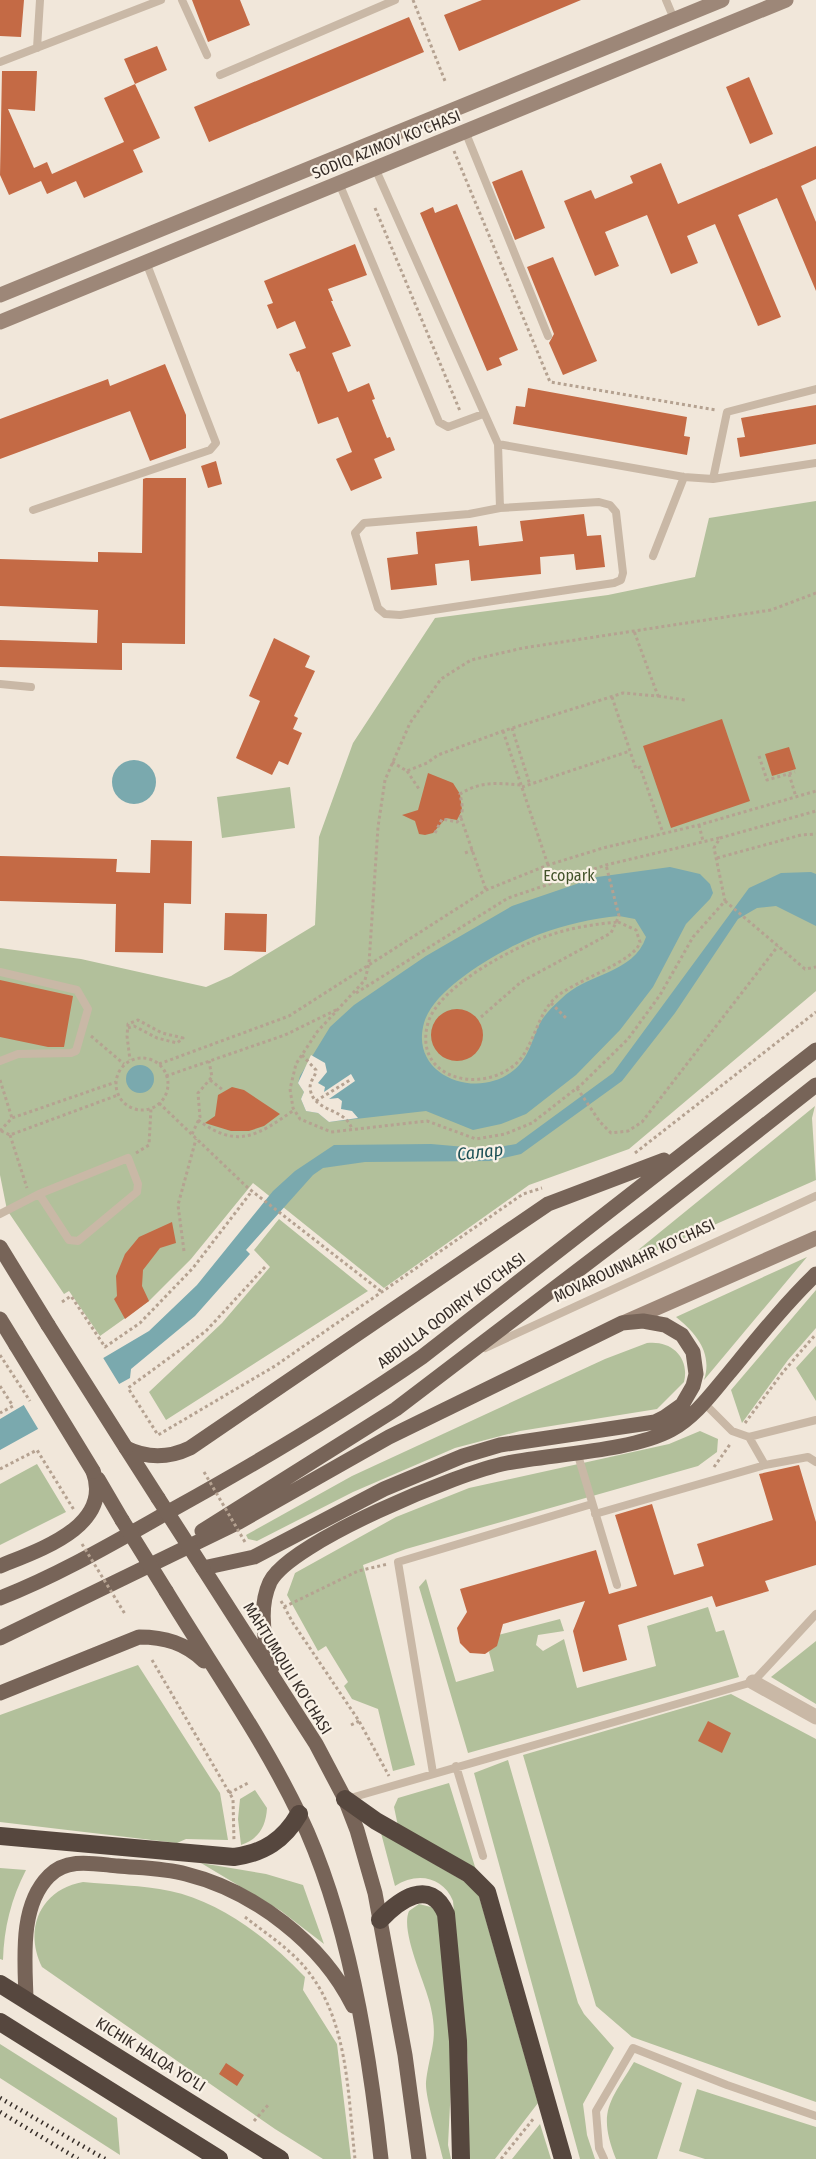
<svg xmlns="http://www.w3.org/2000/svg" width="816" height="2159" font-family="'Fira Sans Condensed',sans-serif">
	<rect width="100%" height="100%" fill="#f1e7da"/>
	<path fill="#b2c09b" d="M816,501v490l-187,158 -100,36 -145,103 -131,-105 -62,76 -42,42 -49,35 -31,-45 -5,3 -57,-84 -7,-35v-227l81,11 125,28 25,-11 84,-51 4,-88 34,-94 82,-125 173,-23 87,-18 14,-59z
		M290,787l5,41 -73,10 -5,-41z
		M815,1106l-3,12 4,62 -200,88z
		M279,1219l89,72 -202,129 -17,-28 73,-69 48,-56 -16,-17z
		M807,1257l-103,123c9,-27 -8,-47 -28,-63z
		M816,1290v38l-28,32 -46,63 -11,-33z
		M647,1343c24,-3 43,14 37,39l-27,27 -137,22 -65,17 -102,44 -96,49 -9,-2 -2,-4 106,-59 253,-117z
		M816,1346v55l-20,-33z
		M700,1431l18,8 -1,13 -19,14 -292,83 -43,16 52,200 -22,6 -15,-62 -26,-10 -8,-13 4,-4 -22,-36 -8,5 -31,-56 8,-22 101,-56 73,-29 200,-44z
		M37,1464l29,48 -66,33v-61z
		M426,1579l30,103 38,-11 -5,-19 9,-17 62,-16 4,12 -26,4 -2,10 7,6 21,-12 13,49 79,-22 -9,-40 61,-19 8,25 8,-2 15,47 -271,76 -49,-166z
		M816,1641v63l-45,-27z
		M138,1665l82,128 8,47 -42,-1 -9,4 -177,-21v-107z
		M731,1694l85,45v363l-184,-65 -36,-31 -73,-251z
		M508,1760l70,243 6,11 30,34 -31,56 4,31 8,24h-15l-106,-386z
		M449,1783l27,87 -77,-39 -5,-24 4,-9z
		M255,1790l12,18c-1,18 -8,31 -26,37l-3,-26 2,-20z
		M381,1833l86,50 12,13 59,207 -43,56h-26l-3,-10 2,-88 -15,-160c-10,-25 -37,-29 -58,-15z
		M201,1863l65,11 37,11 21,59 -43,-33z
		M0,1868l26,2c-15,29 -22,58 -23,90l-3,-1z
		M83,1882c29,3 59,3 87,9 52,11 100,49 135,86l-2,13 34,54 14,115h-28l-48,-30 -233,-162c-19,-38 -1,-78 41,-85z
		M419,1904l12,3 7,6 14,152 -4,80 3,14h-8c-4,-18 -18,-61 -17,-77 4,-34 13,-41 4,-78 -5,-22 -30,-73 -21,-93z
		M0,2044l117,74 3,37 -120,-77z
		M634,2062l48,21 -25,76h-41c-19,-48 -6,-57 18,-97z
		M697,2089l119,38v32h-111l-26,-8z
		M540,2124l11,35h-39z"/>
	<path fill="#7aa9ae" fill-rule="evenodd" d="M112 782a22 22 0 1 1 44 0a22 22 0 1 1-44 0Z
		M670,867l30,7 10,10 3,9 -3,6 -24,25 -33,63 -33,43 -44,45 -50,39 -25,10 -28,6 -47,-19 -97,11 -11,-9 -12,-2 -5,-12 3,-7 -6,-9 2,-7 30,-49 24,-22 72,-49 86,-50 85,-29zM619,916l16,3 11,18c-12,37 -60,36 -85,62 -8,7 -16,15 -21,24 -8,16 -11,35 -26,47 -36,31 -105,6 -90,-47 10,-37 82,-76 116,-89 24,-9 53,-16 79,-18z
		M811,872l5,2v52l-40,-20 -19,2 -19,11 -63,94 -53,68 -101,73 -31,7 -125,1 -42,6 -10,7 -67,75 4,4 -55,62 -64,53 -1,9 -130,72v-31l149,-88 48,-46 76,-94 22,-20 39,-26 97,-1 57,5 28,-5 97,-71 136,-185 32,-15z
		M126 1079a14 14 0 1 1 28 0a14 14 0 1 1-28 0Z"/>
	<path fill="#f1e7da" d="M311,1055l14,8 2,9 -9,11 7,4 -1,5 27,-18 4,7 -26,18 9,-1 4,3 -1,8 11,2 6,7 -29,4 -11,-9 -12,-2 -5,-12 3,-7 -6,-9z
		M102,1356l19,31 -81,45 -18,-30z"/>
	<path fill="#c46a45" d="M0,0h24l-3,37 -21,-1z
		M192,0h48l10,25 -42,17z
		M482,0h99l-122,51 -15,-36z
		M409,17l15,35 -215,90 -15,-35z
		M157,46l10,24 -32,14 -11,-25z
		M2,71h35l-2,40 -27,-2 26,59 13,-6 5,12 72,-32 -20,-44 31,-14 25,54 -27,12 10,22 -59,26 -8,-17 -29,13 -6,-13 -32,14 -9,-20z
		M749,77l24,57 -23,10 -24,-57z
		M816,146v33l-15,7 15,36v69l-39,-93 -39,17 43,102 -23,9 -43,-102 -28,12 11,27 -27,11 -24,-59 -42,17 14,34 -24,10 -31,-75 27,-11 4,9 38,-16 -3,-7 31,-13 17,41z
		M522,170l23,58 -30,12 -23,-58z
		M457,204l61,146 -19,8 3,7 -15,6 -67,-158 13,-6 2,6z
		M355,244l12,31 -39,14 5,12h-2l20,45 -19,7 16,39 21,-9 6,16 -3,1 15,38 3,-1 5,13 -21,9 8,19 -31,13 -15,-32 16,-7 -14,-35 -20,7 -19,-53 -2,1 -8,-18 17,-6 -11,-27 -18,8 -10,-24 6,-2 -9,-22z
		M553,257l44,104 -34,14 -14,-32 5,-9 -27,-67z
		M165,364l21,51v33l-36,13 -20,-50 -130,48v-40l108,-40 2,7z
		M528,388l159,29 -3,19 6,1 -3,18 -174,-31 3,-18 9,1z
		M816,405v39l-76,13 -3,-19 8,-1 -4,-19z
		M216,461l6,23 -14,4 -7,-22z
		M146,478h40l-1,166 -63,-1v27l-122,-3v-27l97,3 1,-33 -98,-4v-47l98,3v-10l44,1 1,-74z
		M584,514l3,22 14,-1 4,32 -29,3 -2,-16 -34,3 1,17 -70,7 -2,-21 -34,4 2,21 -46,5 -4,-32 31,-4 -2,-22 61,-6 2,20 44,-5 -3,-20z
		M274,638l36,18 -5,11 10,4 -21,45 4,2 -5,11 9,4 -14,32 -9,-4 -7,14 -36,-17 24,-57 -11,-5z
		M722,719l28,82 -79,27 -28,-82z
		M789,747l7,22 -24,7 -7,-22z
		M428,773l25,10 7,11 2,16 -5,10 -11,-2 -13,15 -8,2 -6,-1 -4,-13 -13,-6 16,-5z
		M151,840l41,1 -1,63 -27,-1 -1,50 -48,-1 1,-48 -116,-3v-45l117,3 -1,13 34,1z
		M225,913l42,1 -1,38 -42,-2z
		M0,980l73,16 -9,51h-16l-48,-10z
		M431 1035a26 26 0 1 1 52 0a26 26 0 1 1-52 0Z
		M232,1087l12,3 36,24 -16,12 -15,5h-18l-26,-8 10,-7 3,-21z
		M172,1222l4,21 -16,5 -17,22 -1,16 7,15 -24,18 -11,-20 3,-3 -1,-20 9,-22 14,-17z
		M799,1465l17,57v43l-51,16 4,10 -53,16 -4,-11 -94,29 9,35 -44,12 -10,-41 12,-30 -82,23 -6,22 -12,8 -15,-1 -10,-10 -3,-15 10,-16 -7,-23 136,-39 13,44 28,-8 -22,-71 37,-11 22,71 30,-9 -7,-22 76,-24 -14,-46z
		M708,1721l23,12 -9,20 -24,-12z
		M226,2063l18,12 -7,11 -18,-12z"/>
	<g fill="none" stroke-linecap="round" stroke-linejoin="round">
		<path stroke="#b5a291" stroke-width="3" stroke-dasharray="3 3" stroke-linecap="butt" d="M413,0l32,81
			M454,151l96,231 166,28
			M375,208l85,203
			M816,593l-45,17 -248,38 -52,12 -30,19 -31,44 -25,57 -7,47 -9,136 -4,17 -48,52 -21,32 -6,25 3,19 7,11 31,13 96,-11 49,18 29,-5 27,-11 50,-39 46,-45 32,-44 33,-58 32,-36 -11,-53 6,-10 96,-27
			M658,696l27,4
			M612,697l24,72 4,-2 23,66
			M512,728l18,57
			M503,731l45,134
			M759,756l8,24 28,-8
			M392,762l15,9 20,-8 11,-8 65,-24 120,-38 35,3 -24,-65
			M407,771l12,18
			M789,774l7,23
			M522,787l108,-36
			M461,818l25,72
			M699,825l4,16
			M435,833l7,-14 15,3c8,-9 5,-18 3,-28 20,-13 38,-11 61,-9
			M465,853l8,-3
			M717,858l84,-23 15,-1
			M725,901l80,68 11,-2
			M618,922l18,8 4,12c-5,20 -65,38 -85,56 -20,19 -21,53 -43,69 -37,27 -99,9 -84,-44 10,-36 86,-76 119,-87 22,-8 48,-12 71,-14z
			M356,993l152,-95 98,-33 113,-27
			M551,1003l16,16
			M481,1017l40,-35 90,-49 8,-17 -13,-51
			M128,1028l6,-2 23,12 20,5 6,-5 -21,-5 -24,-13 -10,4 -1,12 3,24
			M91,1036l33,28
			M302,1055l14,15c0,6 -6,10 -6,18 3,25 35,19 42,41
			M116 1084a26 26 0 1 1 52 0a26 26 0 1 1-52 0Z
			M159,1064l130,-48 197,-126 62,-25 55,-17 96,-23 117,-34
			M166,1076l119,-41 53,-26
			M0,1080l12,38
			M210,1080l13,10
			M577,1088l23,34 11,11 17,-2 14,-9 136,-176
			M316,1101l34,-21
			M159,1103l89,85 134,104
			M198,1120c40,30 60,15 96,-10
			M0,1131l12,-13 104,-36
			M1,1131l9,4 108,-40
			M192,1134l8,-17 -2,-24 14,-16 -3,-16
			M10,1135l17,53
			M136,1153l13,-8 2,-37
			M635,1153l181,-141
			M184,1251l-6,-46 18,-66
			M265,1267l-59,64 -78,57 30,47 117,-69 248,-172 19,-6
			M62,1302l9,-6 34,51 35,-24 53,-55 59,-77
			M0,1386l13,20 -13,7
			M745,1423l38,-51 33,-38
			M714,1467l17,-24
			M0,1469l37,-19 37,60
			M281,1601l12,22 66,98 30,55
			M284,1607l74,-36 30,-7
			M152,1660l81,139 1,43
			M351,1725l8,-4
			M229,1793l21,-11
			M245,1917c15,12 32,23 47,37 57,52 55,134 63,205
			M254,2121l15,-17
			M501,2159l33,-41"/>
		<path stroke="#c9b8a6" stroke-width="8" d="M182,0l25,55
			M666,0l8,19
			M37,48l3,-48
			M0,62l161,-62
			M220,75l175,-75
			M465,131l83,205
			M375,168l123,276 2,64 99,-6 11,3 6,7 7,61 -2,7 -7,3 -214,32 -15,-1 -7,-6 -23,-75 9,-10 105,-9 31,-6
			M339,183l100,239 9,5 35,-13
			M498,444l186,33 29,2 103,-16
			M713,479l14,-67 89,-23
			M33,510l177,-60 6,-7 -70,-181
			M653,556l31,-79
			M0,684l31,3
			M0,972l77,18 11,19 -12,42 -5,2 -53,1 -18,7
			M0,1214l39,-20 89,-36 10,26 -1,8 -59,49 -9,-1 -30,-46
			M485,1348l331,-152
			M704,1403l28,28 17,6 67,-17
			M749,1437l16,28
			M577,1452l40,133
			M595,1514l170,-49 43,-8 8,5
			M456,1766l27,90
			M433,1773l-35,-211 194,-58
			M347,1799l406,-117 63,-68
			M604,2159l-5,-11 -3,-37 37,-63 94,37 89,31"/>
		<path stroke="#c9b8a6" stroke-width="15" d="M753,1682l63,35"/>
		<path stroke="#9d8778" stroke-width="15" d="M0,295l722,-295
			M0,322l786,-322
			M625,1322l191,-84"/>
		<path stroke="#776458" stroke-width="15" d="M0,1247l48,78
			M0,1319l16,26
			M126,1448c22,11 43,10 64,0l358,-244 116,-44
			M126,1448l32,50
			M98,1479l24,41
			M202,1531l194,-122 256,-195 164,-129
			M0,1566c39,-16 114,-40 93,-95
			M166,1591c45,74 96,146 133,223 49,102 70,234 82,345
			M0,1598c59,-23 115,-56 170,-87 87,-48 171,-98 252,-154l394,-307
			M0,1638l239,-116 150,-85 233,-114 21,-2 22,4 17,10 11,17 3,22 -3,12 -11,19 -17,12 -10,5 -155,23 -37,11 -79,33 -130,68 -51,11 113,176 29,55 12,31 18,63 30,162 14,104
			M272,1667c-8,-26 -14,-59 -2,-85 20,-40 190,-110 237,-119 46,-9 125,-12 164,-33 24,-13 41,-37 58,-57 28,-34 56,-69 87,-99
			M0,1693l139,-56c26,0 46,6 65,24
			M26,1999c-1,-39 -7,-93 23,-123 18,-19 46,-12 69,-10 22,2 46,2 68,8 68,17 136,69 167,132"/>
		<path stroke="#56473e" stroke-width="18" d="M345,1799l31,22 93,53 18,18 76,267
			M0,1836l234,21c30,-4 50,-17 65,-43
			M380,1920c18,-19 50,-44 66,-6l12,127 3,118
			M0,1984l280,175
			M0,2022l219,137"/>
		<path stroke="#352c27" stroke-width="4.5" stroke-dasharray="1.5 4.5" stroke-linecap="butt" d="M0,2098l105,61
			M0,2112l78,47"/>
		<path stroke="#b5a291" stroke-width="3" stroke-dasharray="3 3" stroke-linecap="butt" d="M0,1355l30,46
			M204,1472l41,70
			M82,1544l43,70"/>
		<path stroke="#776458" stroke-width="15" d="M48,1325l78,123
			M16,1345l77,126
			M158,1498l45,70
			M122,1520l44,71"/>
	</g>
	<g text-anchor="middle" stroke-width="4.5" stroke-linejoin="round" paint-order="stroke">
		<g font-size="16" fill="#352c27" stroke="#f9f1e6">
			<text transform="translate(386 144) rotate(-22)" y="6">SODIQ AZIMOV KO'CHASI</text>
			<text transform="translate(634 1260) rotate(-25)" y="6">MOVAROUNNAHR KO'CHASI</text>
			<text transform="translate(451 1310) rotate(-37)" y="6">ABDULLA QODIRIY KO'CHASI</text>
			<text transform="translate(288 1668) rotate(58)" y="6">MAHTUMQULI KO'CHASI</text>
			<text transform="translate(151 2054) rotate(32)" y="6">KICHIK HALQA YO'LI</text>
		</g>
		<g font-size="16" fill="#43532b" stroke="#f9f1e6">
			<text x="569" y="881">Ecopark</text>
		</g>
		<g font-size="18" font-style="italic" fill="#1d5056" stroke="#f9f1e6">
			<text transform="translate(480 1152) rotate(-6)" y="6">Салар</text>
		</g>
	</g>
</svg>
